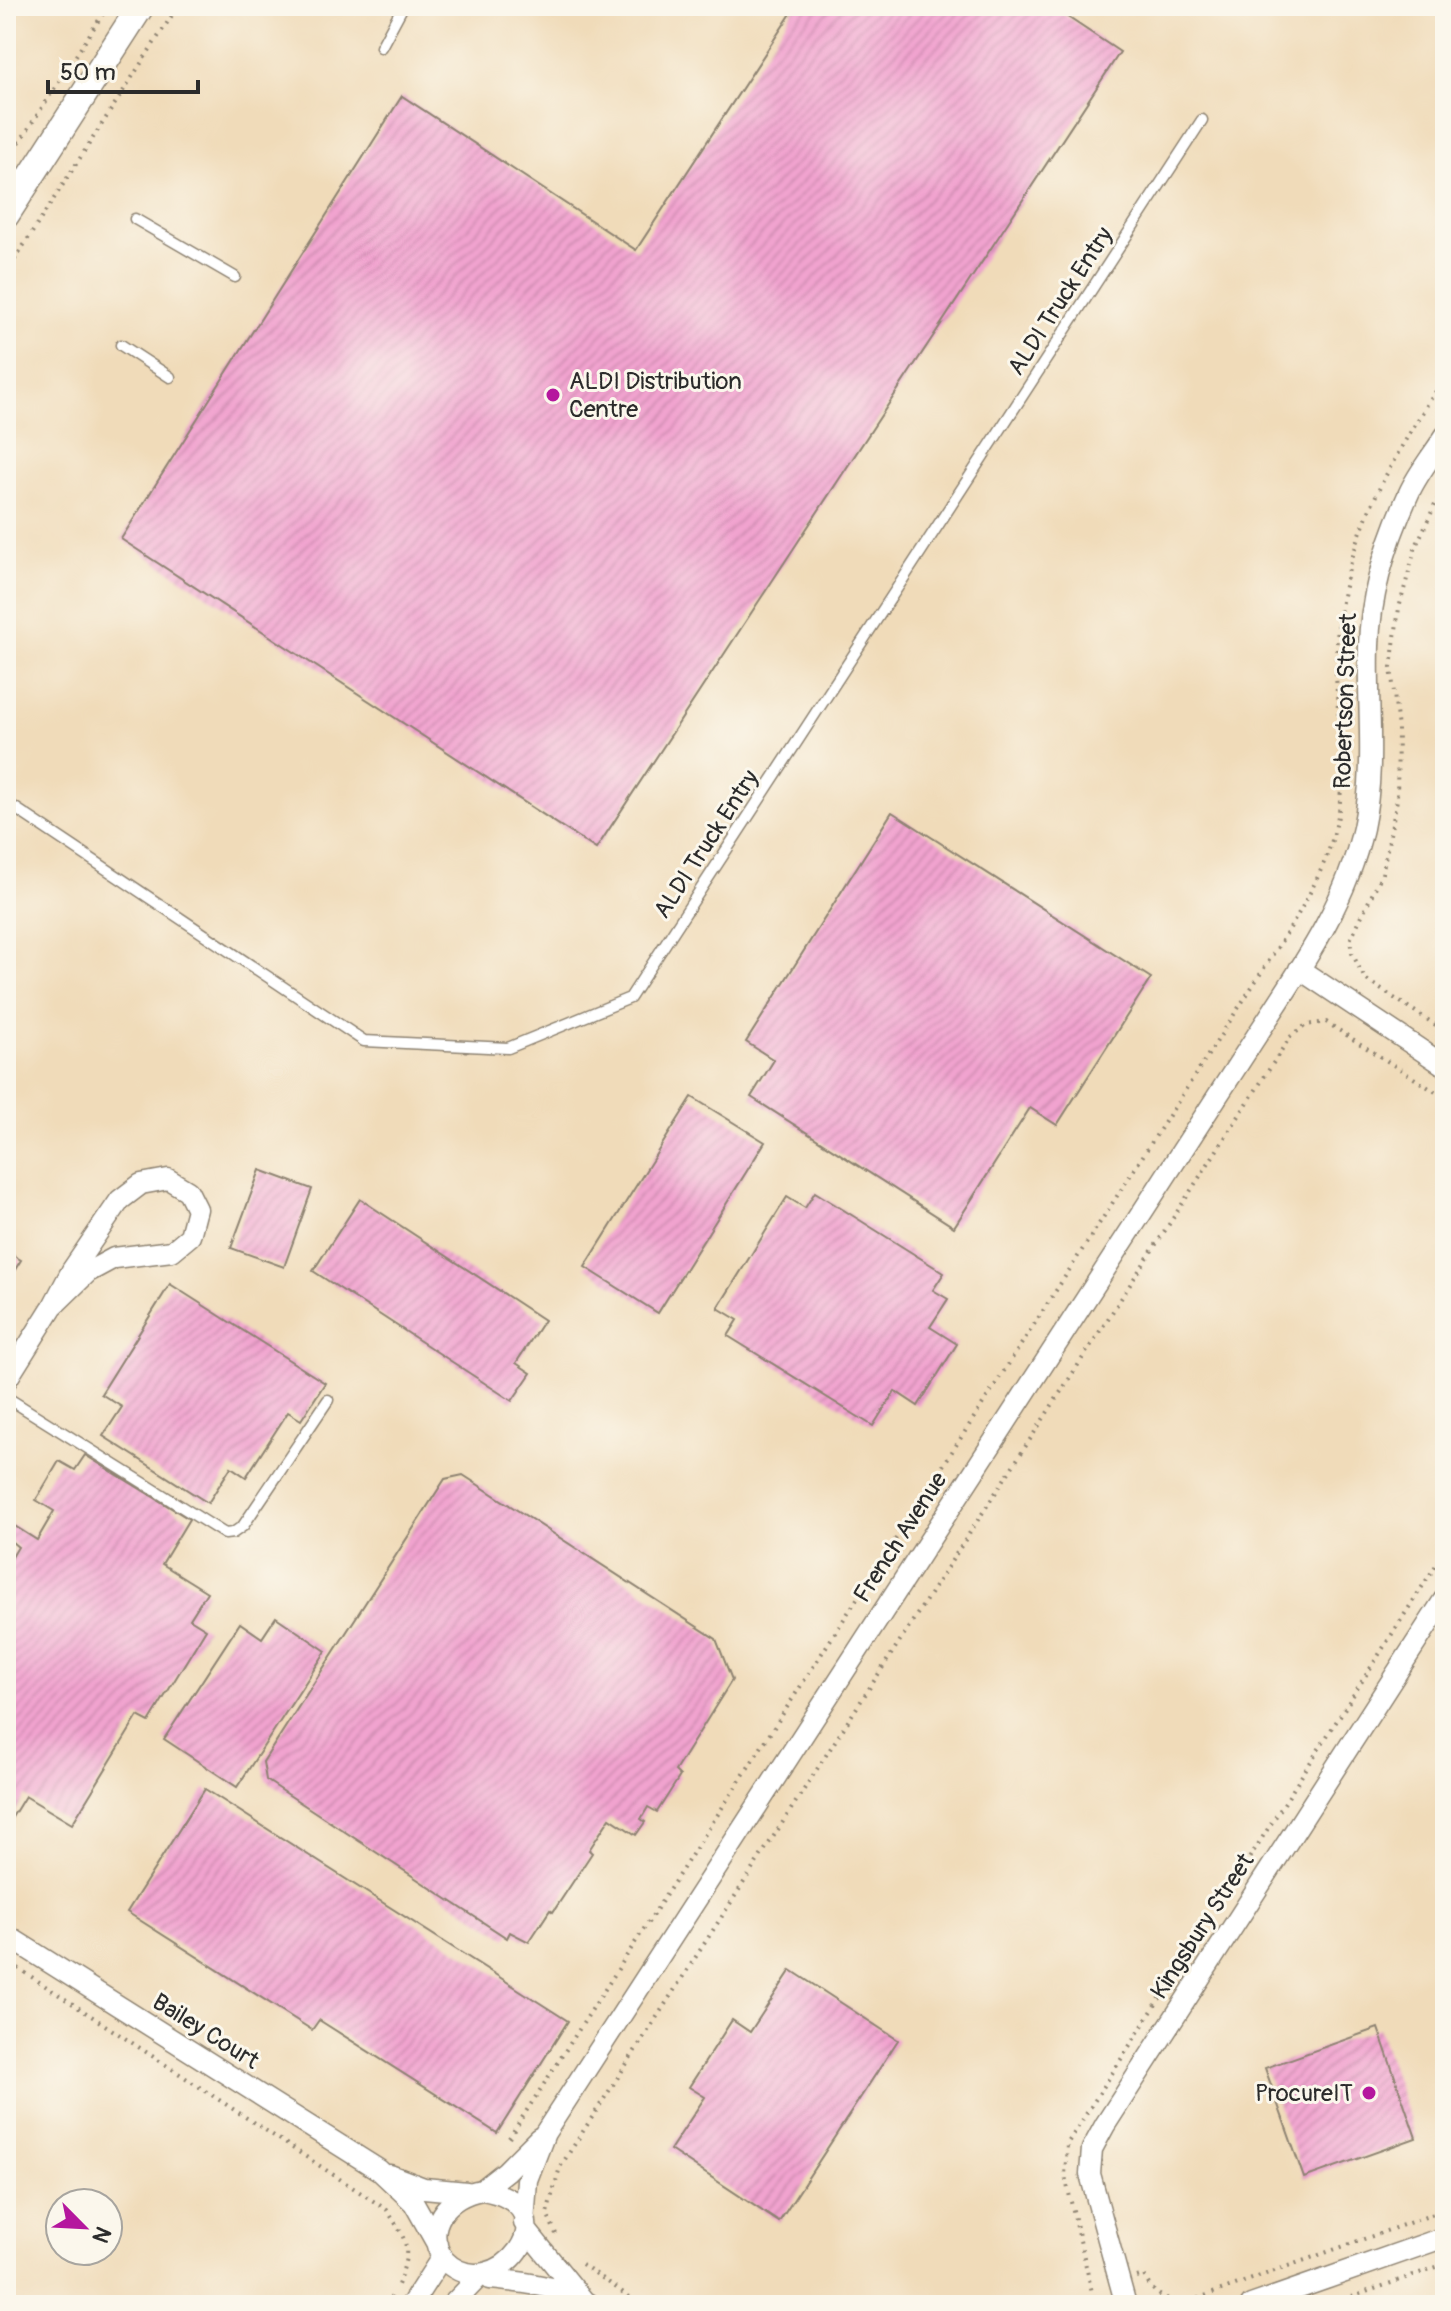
<svg xmlns="http://www.w3.org/2000/svg" width="1451" height="2311" font-family="Pangolin,sans-serif">
	<defs>
		<pattern id="building-hatch" width="6" height="6" patternUnits="userSpaceOnUse" patternTransform="scale(2)"><rect width="6" height="6" fill="#f1a3cf"/><path d="M-1 1l2-2M0 6l6-6M5 7l2-2" fill="none" stroke="#cf8cb2"/></pattern>
	</defs>
	<rect width="100%" height="100%" fill="#fbf7ec"/>
	<filter id="ink" filterUnits="userSpaceOnUse"><feTurbulence type="fractalNoise" baseFrequency=".0125" numOctaves="2"/><feDisplacementMap in="SourceGraphic" scale="16" xChannelSelector="R" yChannelSelector="G"/><feConvolveMatrix kernelMatrix="1 2 1 2 8 2 1 2 1" color-interpolation-filters="sRGB"/></filter>
	<filter id="wash" filterUnits="userSpaceOnUse"><feTurbulence type="fractalNoise" baseFrequency=".006" numOctaves="4" result="noise"/><feDisplacementMap in="SourceGraphic" scale="32" xChannelSelector="R" yChannelSelector="G"/><feGaussianBlur stdDeviation="1.8" result="paint"/><feColorMatrix in="noise" values="0 0 0 0 0 0 0 0 0 0 0 0 0 0 0 0 0 1.4 0 .05"/><feComposite in="paint" operator="in"/></filter>
	<g filter="url(#wash)">
		<rect width="100%" height="100%" fill="#f0dbb9"/>
		<g id="blocks">
			<path fill="url(#building-hatch)" d="M796,6h255l69,46 -524,797 -475,-310 281,-443 234,154z
				M892,812l259,166 -94,147 -27,-17 -76,119 -203,-130 23,-37 -28,-18z
				M692,1097l73,45 -107,171 -73,-46z
				M260,1170l52,19 -28,78 -53,-19z
				M815,1192l129,81 -11,17 15,9 -18,28 27,17 -39,62 -23,-15 -22,35 -145,-90 10,-16 -20,-12 69,-111 18,11z
				M360,1199l184,121 -28,43 15,10 -19,28 -199,-130z
				M6,1251l15,9 -15,24z
				M170,1284l155,99 -24,37 -13,-8 -42,65 -15,-10 -23,36 -105,-67 19,-29 -21,-13z
				M85,1455l104,64 -27,45 45,28 -17,27 16,10 -57,93 -11,-6 -66,108 -47,-28 -19,31v-260l12,-20 -12,-10 7,-12 24,15 17,-29 -18,-11 23,-39 16,9z
				M463,1475l253,164 16,41 -57,91 5,5 -23,36 -9,-5 -7,12 4,3 -9,13 -26,-17 -21,32 3,3 -39,59 -3,-2 -21,32 -19,-10 -3,6 -241,-158 -3,-18 182,-283z
				M276,1617l50,34 -89,136 -73,-48 76,-116 22,15z
				M205,1789l363,232 -71,112 -178,-113 -7,10 -185,-118z
				M791,1970l107,70 -119,182 -109,-72 35,-53 -16,-10 43,-67 18,12z
				M1378,2028l38,110 -112,40 -39,-110z"/>
		</g>
	</g>
	<g filter="url(#ink)">
		<use href="#blocks" fill-opacity="0" stroke="#8e8372" stroke-width="2"/>
		<g fill="none" stroke-linecap="round" stroke-linejoin="round">
			<defs>
				<path id="service" d="M381,47l22,-41
					M135,219l100,58
					M121,345l49,32
					M6,802l358,239 144,7 122,-50 572,-878
					M6,1397l219,137 8,-1 10,-7 85,-126"/>
				<path id="minor" d="M1299,969l146,97
					M6,1381l47,-75 19,-36 48,-70 21,-16 27,-5 20,12 9,18 -7,27 -18,15 -58,7 -26,14 -35,34
					M6,1935l373,235 35,33 23,41
					M390,2175l34,13 43,4
					M482,2190c97,17 12,121 -38,70 -23,-33 4,-65 38,-70z
					M482,2190l24,-19 33,-33
					M524,2223l3,-43 18,-47 703,-1084c45,-70 97,-139 115,-221 13,-61 4,-121 6,-182 1,-51 19,-107 40,-153 9,-20 24,-38 36,-57
					M528,2232l55,68
					M490,2279c32,3 73,7 100,26
					M411,2305l31,-48
					M452,2305l24,-25
					M1126,2305l-36,-131 2,-25 13,-24 340,-527
					M1251,2305l194,-68"/>
				<path id="tertiary" d="M6,215l135,-209"/>
			</defs>
			<use href="#service" stroke="#8e8372" stroke-width="13"/>
			<use href="#minor" stroke="#8e8372" stroke-width="23"/>
			<use href="#tertiary" stroke="#8e8372" stroke-width="29"/>
			<path stroke="#8e8372" stroke-width="4" stroke-dasharray="2 6" stroke-linecap="butt" d="M6,163l102,-157
				M6,273l172,-267
				M1445,483l-29,63 -17,62 -8,59 7,62 -1,71 -15,74 -32,66 2,13 13,26 80,52
				M18,1968l369,242c21,33 25,36 11,75
				M509,2138l781,-1210c22,-37 42,-74 49,-118 6,-46 -2,-93 -3,-140 -1,-25 3,-54 8,-79 17,-83 56,-144 101,-214
				M556,2234l-9,-21 13,-46 730,-1130 16,-12 20,-3 119,76
				M582,2264l59,41
				M1137,2277l7,-2c10,24 28,28 52,24l249,-89
				M386,2305l6,-9
				M499,2305l14,-3
				M1095,2305l-30,-129 2,-32 378,-593
				M1329,2305l116,-41"/>
			<use href="#service" stroke="#fff" stroke-width="10"/>
			<use href="#minor" stroke="#fff" stroke-width="20"/>
			<use href="#tertiary" stroke="#fff" stroke-width="26"/>
		</g>
	</g>
	<g fill="#b5179e" stroke="#fbf7ec" stroke-width="3">
		<circle cx="553" cy="395" r="8"/>
		<circle cx="1369" cy="2093" r="8"/>
	</g>
	<g text-anchor="middle" stroke-width="6" stroke-linejoin="round" paint-order="stroke">
		<g font-size="24" fill="#2b2b2b" stroke="#fbf7ec">
			<text transform="translate(1060 301) rotate(-57)" y="8">ALDI Truck Entry</text>
			<text transform="translate(1345 701) rotate(-88)" y="8">Robertson Street</text>
			<text transform="translate(706 844) rotate(-57)" y="8">ALDI Truck Entry</text>
			<text transform="translate(900 1537) rotate(-57)" y="8">French Avenue</text>
			<text transform="translate(1202 1926) rotate(-57)" y="8">Kingsbury Street</text>
			<text transform="translate(206 2031) rotate(32)" y="8">Bailey Court</text>
		</g>
		<g font-size="24" fill="#2b2b2b" stroke="#fbf7ec" text-anchor="start">
			<text x="569" y="389">ALDI Distribution<tspan x="569" dy="28">Centre</tspan></text>
			<text x="1353" y="2101" text-anchor="end">ProcureIT</text>
		</g>
	</g>
	<rect width="1451" height="2311" fill="none" stroke="#fbf7ec" stroke-width="32"/>
	<g transform="translate(84 2227) rotate(114)"><circle r="38" fill="#fbf7ec" stroke="#a8a59f" stroke-width="2"/>
	<path d="M0-6L14 30L0 20L-14 30Z" fill="#b5179e"/>
	<text y="-12" font-size="22" font-weight="bold" text-anchor="middle" fill="#2b2b2b">N</text>
	</g>
	<path d="M48 80v12h150v-12" fill="none" stroke="#2b2b2b" stroke-width="4"/>
	<text x="60" y="80" font-size="24" fill="#2b2b2b" stroke="#fbf7ec" stroke-width="6" paint-order="stroke">50 m</text>
</svg>
